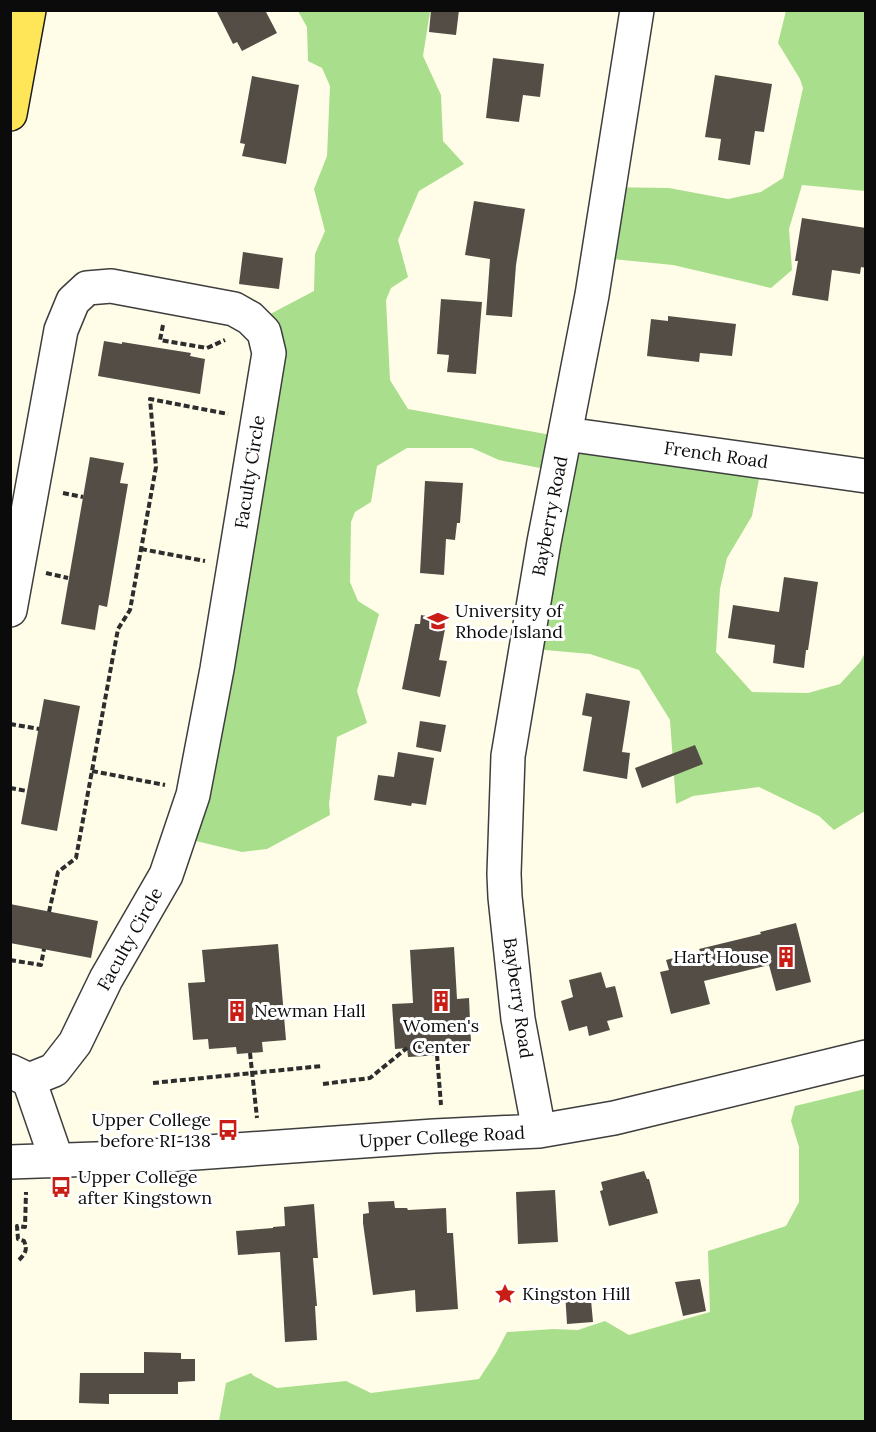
<svg xmlns="http://www.w3.org/2000/svg" width="876" height="1432" font-family="Lora,serif">
	<rect width="100%" height="100%" fill="#fffde8"/>
	<path fill="#a9df8c" d="M298,11h143l-11,1 -7,44 18,39 2,46 21,23 -45,27 -21,49 10,37 -17,11 -5,12 4,80 18,29 143,26 211,28 -10,53 -25,42 -7,31 -4,63 36,40 56,1 32,-9 20,-22 5,-9v158l-31,19 -15,-14 -60,-29 -66,9 -17,8 -6,-84 -31,-50 -49,-16 -67,-6 22,-179 -46,-9 -27,-12h-65l-30,18 -6,36 -16,10 -4,10 -1,60 8,19 21,13 -22,77 10,32 -30,14 -8,67 1,11 -63,34 -25,3 -63,-15 85,-478 -15,-34 65,-34 1,-37 10,-23 -11,-42 13,-33 3,-70 -8,-18 -14,-7 -1,-34z
		M786,11h79v180l-63,-6 -13,44 3,41 -21,18 -98,-23 -81,-8 11,-70 66,1 59,11 33,-7 22,-14 20,-90 -3,-9 -22,-36z
		M865,1089v332h-646l7,-38 25,-10 3,3 23,12 69,-7 25,12 108,-14 17,-26 11,-21 47,-3 24,1 27,-9 24,14 81,-23 -2,-61 78,-25 13,-24v-55l-8,-26 4,-15z"/>
	<path fill="#544d46" d="M216,10h49l12,23 -35,18 -5,-9 -4,2z
		M431,10h28l-3,25 -27,-3z
		M493,58l51,6 -4,33 -17,-2 -4,27 -33,-4z
		M715,75l57,9 -8,48 -9,-1 -5,34 -32,-5 3,-21 -16,-2z
		M252,76l47,9 -13,79 -44,-8 3,-12 -5,-1z
		M474,201l51,8 -9,56 -4,52 -26,-2 4,-56 -25,-4z
		M802,218l64,10v40l-5,-1 -1,7 -28,-4 -4,31 -36,-6 6,-34h-3z
		M243,252l40,6 -4,31 -40,-5z
		M441,299l41,3 -6,72 -29,-2 2,-17 -12,-1z
		M668,316l68,8 -4,32 -32,-3 -1,9 -52,-6 4,-37 17,2z
		M104,341l18,3v-2l69,11 -1,3 15,3 -5,35 -102,-18z
		M90,457l34,6 -4,20 8,1 -21,123 -8,-2 -4,25 -34,-6z
		M425,481l38,2 -3,40h-3l-2,17 -9,-1 -2,36 -24,-2z
		M784,577l34,5 -10,68h-2l-2,18 -31,-5 2,-18 -47,-7 5,-33 46,7z
		M421,615l22,4 -2,10h4l-6,31 8,1 -7,36 -38,-8 13,-65h5z
		M586,693l44,8 -8,51 8,1 -3,26 -44,-8 9,-54 -10,-2z
		M44,699l36,7 -23,125 -36,-7z
		M420,721l26,4 -5,27 -25,-5z
		M695,745l8,19 -61,24 -7,-20z
		M398,752l36,6 -8,47 -14,-2 -1,3 -37,-6 4,-25 16,2z
		M10,904l88,17 -7,37 -81,-15z
		M796,923l15,59 -35,9 -7,-26 -65,16 6,23 -39,10 -11,-42 9,-2 -3,-10 34,-9 -1,-2 62,-15 -1,-2z
		M278,944l8,96 -24,2 1,10 -26,2 -1,-7 -27,2 -1,-10 -15,1 -5,-57 17,-1 -3,-32z
		M454,947l3,52 12,-1 2,44 -11,1 1,11 -53,3 -1,-9 -12,1 -3,-45 21,-1 -3,-53z
		M601,972l5,16 9,-2 8,31 -16,4 3,9 -21,6 -2,-10 -18,5 -8,-30 12,-4 -4,-17z
		M644,1171l3,8h2l9,34 -49,13 -9,-35 3,-1 -2,-8z
		M555,1190l3,52 -40,2 -2,-52z
		M394,1201l1,7h12l1,2 38,-2 1,25h6l5,76 -42,3 -1,-22 -42,5 -10,-72v-9l6,-1 -1,-11z
		M314,1204l4,54h-5l4,48h-2l2,34 -32,2 -5,-90 -42,3 -2,-24 37,-3v-1l12,-1 -1,-19z
		M700,1279l6,32 -23,5 -8,-34z
		M590,1289l3,33 -26,2 -2,-32z
		M144,1352l37,1v6h14v22l-17,1v12h-69v10l-30,-1 1,-30h64z"/>
	<g fill="none" stroke-linecap="round" stroke-linejoin="round">
		<defs>
			<path id="minor" d="M566,434l300,42
				M10,610l51,-280 12,-29 14,-13 24,-2 123,23 16,9 14,14 5,21 -52,316 -24,126 -27,80 -60,104 -31,64 -21,27 -25,10 -19,-9
				M29,1080l28,81
				M539,1131l-21,-112 -13,-122 -1,-23 4,-118 36,-214 48,-247 45,-285
				M10,1162l114,-4 310,-22 105,-5 75,-13 252,-61"/>
			<path id="major" d="M10,114l19,-104"/>
		</defs>
		<use href="#minor" stroke="#3e3e3e" stroke-width="36"/>
		<use href="#major" stroke="#1c1c1c" stroke-width="36"/>
		<path stroke="#2d2d2d" stroke-width="4" stroke-dasharray="6 3" stroke-linecap="butt" d="M163,325l-3,15 47,8 18,-8
			M63,493l20,4
			M141,549l64,12
			M46,573l22,5
			M10,724l29,5
			M92,771l73,14
			M10,788l17,3
			M49,912l9,-40 18,-14 42,-229 12,-19 26,-143 -6,-68 78,15
			M10,960l31,5 3,-16
			M250,1053l7,65
			M437,1055l4,50
			M153,1083l169,-17
			M323,1084l47,-6 37,-30
			M19,1260c6,-6 9,-10 5,-19l-6,-2 -1,-13 8,1 1,-35"/>
		<use href="#minor" stroke="#fff" stroke-width="33"/>
		<use href="#major" stroke="#ffe658" stroke-width="33"/>
	</g>
	<defs>
		<symbol id="university-bare" viewBox="-9 -9 18 18"><path d="M0-5L7-2L0 1L-7-2ZM-4 1L0 2.5L4 1V4Q0 6-4 4Z" fill="#c81e15" stroke="#fff" stroke-width="2.5" paint-order="stroke"/></symbol>
		<symbol id="building-bare" viewBox="-9 -9 18 18"><path d="M-4-6H4V6H1V3H-1V6H-4ZM-2.5-4.3h1.7v1.8h-1.7ZM.8-4.3h1.7v1.8H.8ZM-2.5-1h1.7V.8h-1.7ZM.8-1h1.7V.8H.8Z" fill="#c81e15" stroke="#fff" stroke-width="2.5" paint-order="stroke"/></symbol>
		<symbol id="bus-bare" viewBox="-9 -9 18 18"><path d="M-5-6H5V4H4V6H2V4H-2V6H-4V4H-5ZM-3.5-4V0h7V-4ZM-3.5 1.2v1.5H-2V1.2ZM2 1.2v1.5H3.5V1.2Z" fill="#c81e15" stroke="#fff" stroke-width="2.5" paint-order="stroke"/></symbol>
		<symbol id="sight-bare" viewBox="-9 -9 18 18"><path d="M0-6L1.8-2.2L6-1.7L2.9 1.2L3.7 5.4L0 3.3L-3.7 5.4L-2.9 1.2L-6-1.7L-1.8-2.2Z" fill="#c81e15" stroke="#fff" stroke-width="2.5" paint-order="stroke"/></symbol>
	</defs>
	<g fill-rule="evenodd">
		<use href="#university-bare" x="423" y="606" width="30" height="30"/>
		<use href="#building-bare" x="771" y="942" width="30" height="30"/>
		<use href="#building-bare" x="426" y="986" width="30" height="30"/>
		<use href="#building-bare" x="222" y="996" width="30" height="30"/>
		<use href="#bus-bare" x="213" y="1115" width="30" height="30"/>
		<use href="#bus-bare" x="46" y="1172" width="30" height="30"/>
		<use href="#sight-bare" x="490" y="1279" width="30" height="30"/>
	</g>
	<g text-anchor="middle" stroke-width="6" stroke-linejoin="round" paint-order="stroke">
		<g font-size="18" fill="#0b0b0b" stroke="#fff">
			<text transform="translate(716 455) rotate(8)" y="6">French Road</text>
			<text transform="translate(250 472) rotate(-81)" y="6">Faculty Circle</text>
			<text transform="translate(550 516) rotate(-79)" y="6">Bayberry Road</text>
			<text transform="translate(130 939) rotate(-61)" y="6">Faculty Circle</text>
			<text transform="translate(518 998) rotate(82)" y="6">Bayberry Road</text>
			<text transform="translate(442 1137) rotate(-3)" y="6">Upper College Road</text>
		</g>
		<g font-size="18" fill="#0b0b0b" stroke="#fff" text-anchor="start">
			<text x="455" y="617">University of<tspan x="455" dy="21">Rhode Island</tspan></text>
			<text x="769" y="963" text-anchor="end">Hart House</text>
			<text x="254" y="1017">Newman Hall</text>
			<text x="441" y="1032" text-anchor="middle">Women's<tspan x="441" dy="21">Center</tspan></text>
			<text x="211" y="1126" text-anchor="end">Upper College<tspan x="211" dy="21">before RI-138</tspan></text>
			<text x="78" y="1183">Upper College<tspan x="78" dy="21">after Kingstown</tspan></text>
			<text x="522" y="1300">Kingston Hill</text>
		</g>
	</g>
	<rect width="876" height="1432" fill="none" stroke="#0b0b0b" stroke-width="24"/>
</svg>
